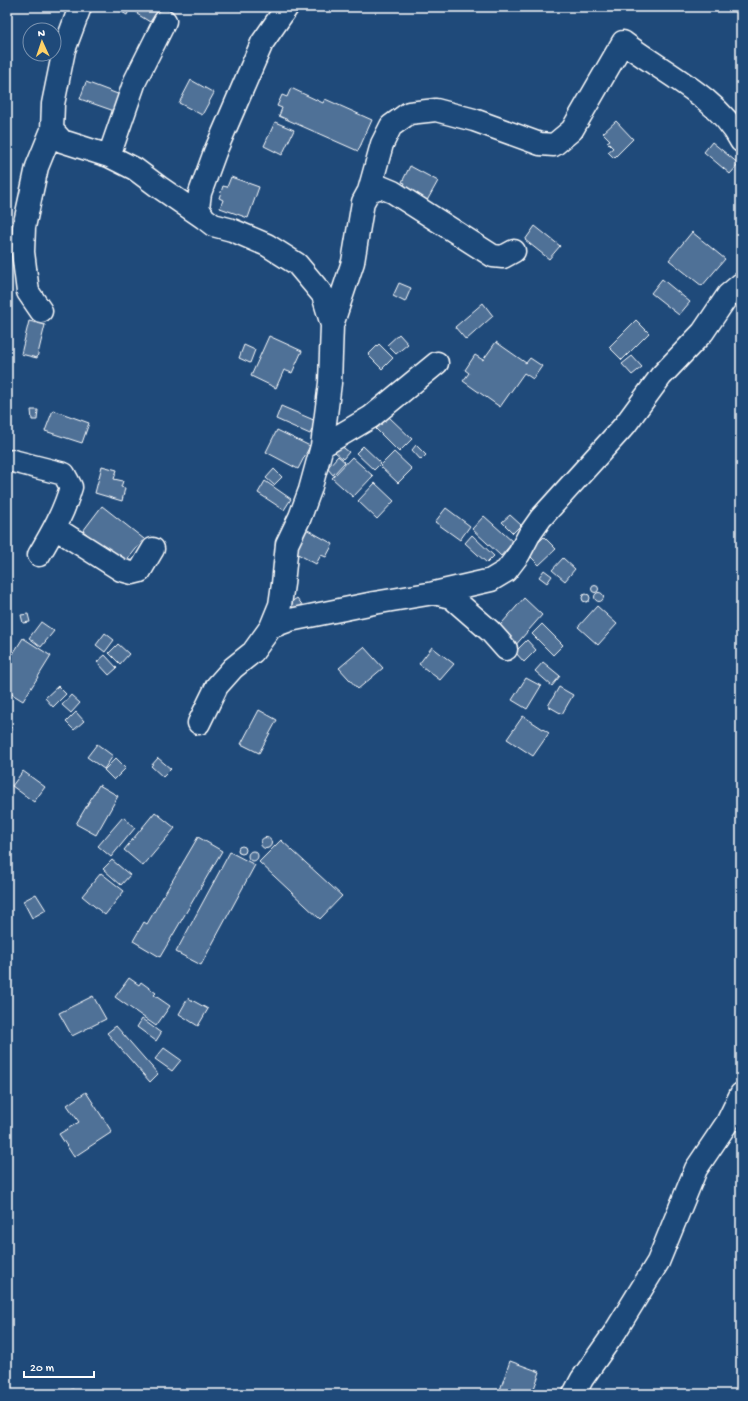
<svg xmlns="http://www.w3.org/2000/svg" width="748" height="1401" font-family="'Gochi Hand',sans-serif">
	<rect width="100%" height="100%" fill="#1f4a7a"/>
	<filter id="ink" filterUnits="userSpaceOnUse"><feTurbulence type="fractalNoise" baseFrequency=".025" numOctaves="2"/><feDisplacementMap in="SourceGraphic" scale="8" xChannelSelector="R" yChannelSelector="G"/><feConvolveMatrix kernelMatrix="1 2 1 2 8 2 1 2 1" color-interpolation-filters="sRGB"/></filter>
	<g filter="url(#ink)">
		<path fill="#507197" stroke="#fff" d="M113,7h18l-4,8z
			M141,7h19l-10,15 -13,-8z
			M191,80l23,13 -12,22 -23,-12z
			M86,82l37,14 -6,16 -37,-13z
			M291,88l32,15 2,-4 47,21 -14,31 -79,-35 3,-8 -5,-2 5,-11 5,2z
			M616,121l17,18 -19,19 -6,-6 5,-4 -6,-6 3,-2 -7,-7z
			M275,122l19,8 -12,25 -18,-9z
			M712,142l27,22 -9,10 -26,-22z
			M410,166l28,15 -14,25 -24,-12 5,-11 -3,-1z
			M231,177l28,10 -11,31 -28,-10 3,-8 -4,-2 4,-12 4,1z
			M535,226l25,20 -11,13 -24,-19z
			M692,232l33,27 -23,27 -33,-26z
			M662,279l28,23 -11,13 -28,-22z
			M399,283l12,5 -6,14 -12,-6z
			M483,303l10,13 -27,24 -11,-13z
			M636,320l13,13 -27,27 -13,-13z
			M29,321l16,4 -8,33 -16,-4z
			M399,334l9,10 -12,10 -9,-9z
			M269,336l33,15 -10,22 -8,-3 -8,18 -25,-12z
			M496,342l30,21 4,-5 12,8 -9,13 -9,-6 -24,34 -37,-26 6,-8 -4,-3 10,-15 8,5z
			M379,344l14,14 -11,11 -14,-14z
			M244,345l11,5 -5,13 -11,-5z
			M632,356l10,11 -10,8 -10,-11z
			M281,406l35,15 -6,13 -34,-15z
			M31,410h7l-1,10h-5z
			M53,410l36,13 -7,20 -37,-12z
			M389,417l23,22 -13,13 -23,-23z
			M277,430l33,16 -12,23 -32,-17z
			M340,445l9,7 -6,7 -8,-7z
			M416,445l10,10 -5,5 -9,-10z
			M363,446l18,17 -7,7 -18,-17z
			M394,452l18,17 -14,14 -18,-17z
			M338,456l7,6 -12,13 -6,-7z
			M352,457l21,19 -20,21 -21,-19z
			M102,466l15,4 -3,9 9,2 -2,6 4,1 -3,13 -27,-8z
			M274,469l8,8 -8,8 -8,-7z
			M265,481l26,18 -7,11 -26,-17z
			M375,483l19,18 -17,18 -19,-18z
			M102,506l42,33 -20,25 -41,-33z
			M446,508l24,18 -10,14 -25,-18z
			M510,515l11,10 -8,8 -11,-11z
			M484,516l29,26 -12,14 -29,-27z
			M306,529l27,15 -7,13 -5,-2 -5,9 -22,-12z
			M472,535l22,21 -7,7 -22,-20z
			M544,537l12,12 -17,16 -12,-12z
			M563,558l12,11 -10,12 -13,-11z
			M544,570l8,6 -5,7 -8,-6z
			M591.5 589a3.5 3.5 0 1 1 7 0a3.5 3.5 0 1 1-7 0Z
			M594.5 597a4.5 4.5 0 1 1 9 0a4.5 4.5 0 1 1-9 0Z
			M582 598a4 4 0 1 1 8 0a4 4 0 1 1-8 0Z
			M297,598l7,9 -15,10 -7,-9z
			M524,598l18,17 -28,32 -19,-16z
			M597,606l20,18 -19,21 -20,-18z
			M28,614l2,8 -7,1 -2,-8z
			M41,622l13,9 -13,16 -12,-9z
			M542,624l21,21 -10,10 -21,-21z
			M105,633l9,7 -9,12 -9,-7z
			M23,638l28,18 -28,45 -16,-10v-28z
			M527,640l9,10 -12,12 -9,-10z
			M118,644l11,10 -9,10 -11,-11z
			M364,647l19,21 -25,21 -19,-21z
			M432,647l22,17 -14,16 -21,-16z
			M105,655l12,13 -8,7 -12,-13z
			M543,662l17,14 -8,10 -17,-15z
			M526,678l15,8 -14,23 -15,-9z
			M58,686l8,8 -13,13 -8,-9z
			M559,687l14,8 -11,19 -14,-8z
			M71,695l9,8 -9,10 -9,-8z
			M259,710l18,10 -18,33 -18,-9z
			M76,712l8,9 -10,9 -8,-8z
			M523,716l26,17 -16,23 -26,-17z
			M7,724l6,5 -6,8z
			M97,744l16,12 -9,13 -17,-12z
			M116,758l10,10 -12,12 -10,-10z
			M158,758l13,11 -8,8 -12,-11z
			M23,771l22,16 -11,15 -22,-16z
			M99,785l19,11 -22,39 -20,-11z
			M155,812l20,16 -32,38 -19,-16z
			M123,817l12,11 -24,29 -13,-11z
			M198,837l24,14 -62,106 -27,-16 11,-19 3,2z
			M260.5 843a5.5 5.5 0 1 1 11 0a5.5 5.5 0 1 1-11 0Z
			M281,840l61,56 -22,23 -61,-57z
			M238 850a4 4 0 1 1 8 0a4 4 0 1 1-8 0Z
			M248 856a5 5 0 1 1 10 0a5 5 0 1 1-10 0Z
			M230,852l25,13 -54,100 -25,-13z
			M112,860l18,15 -9,10 -18,-16z
			M101,873l23,18 -19,24 -23,-19z
			M36,894l10,16 -14,8 -9,-17z
			M129,978l10,7 2,-3 15,11 -2,2 16,11 -14,20 -41,-29z
			M93,996l13,23 -34,17 -13,-23z
			M188,998l20,11 -10,17 -19,-12z
			M142,1019l19,14 -5,8 -19,-14z
			M116,1026l42,48 -8,8 -43,-49z
			M164,1048l17,12 -9,11 -17,-12z
			M86,1092l26,40 -38,25 -15,-23 20,-12 -12,-17z
			M7,1140l4,4 -4,4z
			M510,1361l30,11 -8,22h-20l-12,-4z
			M72,1389l7,5h-10z"/>
		<g fill="none" stroke-linecap="round" stroke-linejoin="round">
			<defs>
				<path id="minor" d="M80,7l-16,43 -11,54 -1,26 10,11 47,15 26,13 24,18 45,31
					M109,156l26,-75 30,-60
					M369,191l13,-47 9,-18 18,-13 27,-3 38,10 66,24 14,1 18,-15 51,-88c38,29 96,56 118,99
					M41,311l-13,-19 -5,-40 1,-25 13,-60 15,-37
					M332,325l21,-63 10,-60 6,-11 12,-4 12,5 100,64 10,1 11,-6
					M322,446l49,-29 66,-54
					M13,461l51,13 7,13c-7,25 -19,46 -32,68
					M55,528l66,42 11,3 8,-2 13,-22
					M434,593l57,-13 15,-9 13,-17 10,-19 12,-17 84,-93 36,-49 42,-44 25,-37 13,-11
					M271,627l19,-7 84,-17 60,-10 17,4 39,34 16,18
					M199,723l18,-37 16,-18 20,-16 18,-25 9,-22 3,-21 4,-40 13,-27 10,-27 12,-44 8,-63 2,-58 -9,-30 -26,-31 -30,-19 -35,-15 -19,-5 -9,-7 -6,-10 2,-15 15,-41 47,-109 25,-36
					M574,1394l8,-15 33,-47 43,-70 38,-93 31,-46 14,-29"/>
			</defs>
			<use href="#minor" stroke="#fff" stroke-width="25"/>
			<use href="#minor" stroke="#1f4a7a" stroke-width="22"/>
		</g>
	</g>
	<rect width="748" height="1401" fill="none" stroke="#1f4a7a" stroke-width="24"/>
	<rect x="12" y="12" width="724" height="1377" fill="none" stroke="#fff" stroke-width="1.5" filter="url(#ink)"/>
	<g transform="translate(42 42) rotate(357)"><circle r="19" fill="#1f4a7a" stroke="#7992af"/>
	<path d="M0-3L7 15L0 10L-7 15Z" fill="#ffd166"/>
	<text y="-6" font-size="11" font-weight="bold" text-anchor="middle" fill="#ffffff">N</text>
	</g>
	<path d="M24 1371v6h70v-6" fill="none" stroke="#ffffff" stroke-width="2"/>
	<text x="30" y="1371" font-size="12" fill="#ffffff" stroke="#1f4a7a" stroke-width="3" paint-order="stroke">20 m</text>
</svg>
